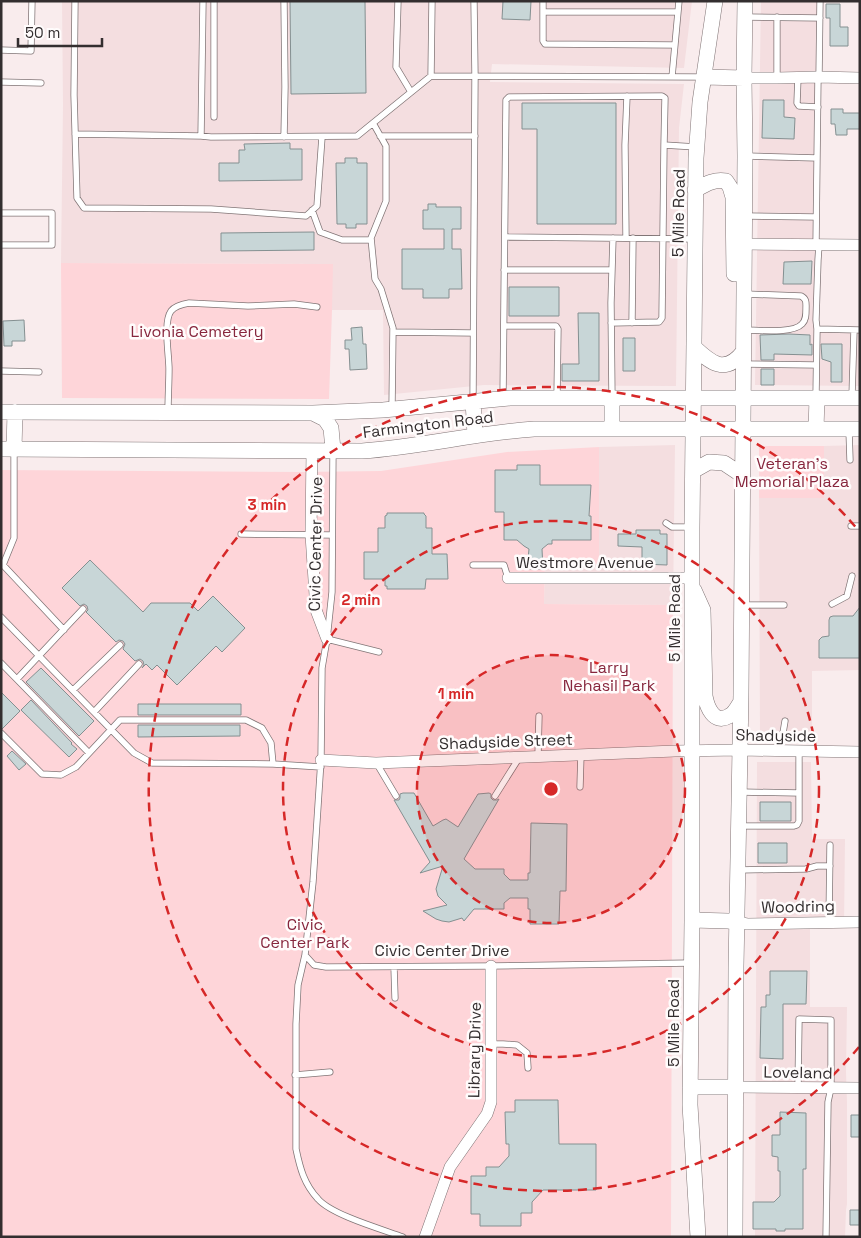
<svg xmlns="http://www.w3.org/2000/svg" width="861" height="1238" font-family="'Space Grotesk',sans-serif">
	<rect width="100%" height="100%" fill="#f9eced"/>
	<path fill="#f4dee0" d="M62,1h630l-8,67 -192,-4 -2,18 194,2 -5,44 -3,258 -192,-1 -100,10 -1,-85h-51v-46l-271,-1 2,-158z
		M761,1h59l-3,328h43v57l-105,-1z
		M675,445l-2,160 -129,-1 1,-40h54v-117z
		M860,445v225l-48,1v63h-52l-1,-236h65v-52z
		M757,762h54l1,77h33l-1,88 -34,1v79h37l-1,65 1,31v101l-1,6 -1,27h-90z"/>
	<path fill="#fed5d9" d="M61,263l272,1 -1,46 -3,89 -267,-1z
		M759,446h65v52h-65z
		M599,447v117h-54l-1,40 129,1 -2,632h-670v-767l299,2 81,-1 126,-19z"/>
	<path fill="#c8d6d7" stroke="#849091" d="M290,1h75l1,92 -75,1z
		M503,1h28l-1,19 -28,-1z
		M826,4h14v23h8v19h-18v-28h-4z
		M763,100h21v17l11,1 -1,21 -32,-1z
		M522,103h94v121h-79v-95h-15z
		M831,109h12v4h17v16h-13v6h-11l-1,-11h-4z
		M290,143v6h12v31l-83,1v-18h20v-13h6l-1,-6z
		M345,158h12v5h10v61h-11v4h-10v-4h-9l-1,-61h9z
		M428,204h8v3h25v22h-9v20h9l1,40h-13v9h-26v-9h-21v-40h42v-20h-21v-19h5z
		M314,232v18l-93,1v-18z
		M812,261l-1,23h-28l1,-22z
		M509,287h50v29h-50z
		M578,313h21v68h-37v-17h17z
		M24,320l1,21h-13v5h-8l-1,-25z
		M362,327l1,17h3l1,25 -17,1 -1,-21h-4v-9h7l-1,-12z
		M789,334l21,1v10l2,-1v11l-38,-1v6h-13l-1,-25z
		M623,338h12v33h-12z
		M821,344h21v38h-11v-20l-9,-3z
		M761,369h13v16h-13z
		M517,465h23v20h51l-2,31h2v24h-39v4h-4l-6,5 1,20h-16l2,-20 -5,-3 -7,-6h-13v-28h-9v-42h22z
		M387,513h37v1l2,2v12h6v26h15l1,25h-22l-1,10h-38v-3h-2v-7h-21v-27h14v-24h7v-12l2,-1z
		M636,530h24v4h7v31l-25,-1v-17l-24,-1v-12h18z
		M90,560l53,52 8,-9h39l8,8 15,-15 32,32 -23,24 -6,-6 -39,39 -20,-20 -5,5 -6,-6 -4,4 2,-3 -1,-4 -3,-2 -5,2 -12,-12 2,-5 -2,-3 -4,-1 -3,2 -30,-30 2,-2 -1,-4 -3,-2 -4,2 -18,-18z
		M860,607v51h-41v-18l3,-3 7,-1v-16l1,-3 3,-1h20z
		M41,668l53,53 -15,15 -53,-54z
		M1,692l19,19 -18,18 -1,-1z
		M31,700l41,43 -1,1 6,5 -8,8 -48,-47z
		M138,704h103v11h-103z
		M138,725h102v11l-102,1z
		M12,751l14,13 -7,6 -12,-14z
		M403,793h11l19,33 10,-6 3,-1 12,8 20,-33 11,-1 2,1v4l2,2h4l2,-1 -35,60 11,10h29v5l6,6h18v-7h2l1,-50 36,1 -1,67h-6l-1,33h-29v-15h-2v-11h-18l-6,5v6h-30l-10,12 -2,-3 -13,4 -7,-1 -6,-2 -13,-8 24,-6 -9,-9 -2,-7 7,-23 -23,7 10,-11 -36,-62h5l1,-2v-4z
		M760,802h31v19h-31z
		M758,843h29v20h-29z
		M770,971h37l-1,33h-23v55l-23,-1 1,-51h5v-12h4z
		M515,1100h43l1,44h37v46h-53l-11,12v11h-11v13h-41v-12h-9v-38h15v-9h13l10,-11v-12h-3l-1,-32h10z
		M780,1112l26,1v56h-3v60h-18v2h-9v-2h-23v-27h21l6,-6v-25h-2v-14l-6,-1v-21h8z
		M851,1115h9v22h-9z
		M850,1210h10v15h-10z"/>
	<g fill="none" stroke-linecap="round" stroke-linejoin="round">
		<defs>
			<path id="lane" d="M75,1l-1,94 3,103 7,10 127,1 95,7 11,-10 5,-69
				M203,1l-2,135 10,1 146,-1 74,-60 271,1
				M398,1l-2,66 15,25
				M543,1v40l2,3 130,1
				M543,12h135
				M745,17l75,1
				M1,50l30,1 1,-50
				M431,76l1,-75
				M672,77l7,-76
				M798,77l-1,26 2,3 19,1
				M819,77l1,-76
				M777,78v-61
				M1,82l40,1
				M214,117v-116
				M373,123l13,23v55l-15,37 4,41 6,10 12,39 -1,79
				M75,134l126,2
				M380,136h95
				M284,137l1,-50 -1,-86
				M747,156l70,2
				M312,210l8,22 22,8h29
				M1,213h51v32h-51
				M746,216l70,1
				M505,237l190,2
				M626,238l-1,-93 2,-49
				M816,245l2,-168
				M504,270h108
				M611,323l48,-1 3,-4 2,-173
				M632,323l1,-85
				M504,326h52l2,3 -1,67
				M817,329l43,1
				M744,330c13,0 49,4 58,-6 4,-4 4,-9 4,-15 0,-6 1,-10 -5,-13l-56,-2
				M393,332l80,1
				M744,364l72,1
				M1,371l38,1
				M816,396l1,-67 -1,-9 2,-60 1,-15
				M852,396l2,-66
				M503,398l3,-298 3,-3 153,-1 3,2 -1,47 32,2
				M612,398l-1,-95 2,-65
				M473,401l2,-325 -1,-75
				M168,412c0,-14 1,-29 1,-43 0,-14 -6,-47 2,-58 4,-5 12,-7 18,-8l59,3 46,-2 23,3
				M849,431l1,29
				M333,451l-1,141 -5,47 -5,29 -1,92 -8,122 -8,73 9,10 12,2 165,-1 200,-3
				M666,523l6,4h18
				M851,526h9
				M241,534l91,1
				M2,564l62,66
				M3,565l11,-27v-89
				M473,565h31l4,13
				M832,604l15,-8 5,-20
				M741,605h43
				M1,617l133,136 18,10 121,1 48,3
				M327,639l52,13
				M1,663l88,90
				M17,679l66,-70
				M73,690l47,-45
				M94,712l45,-48
				M1,733l41,41 19,1 15,-8 44,-47h126l16,8 9,15 2,21
				M780,751l5,-30
				M538,756l1,-40
				M377,764l19,32
				M580,787l1,-33
				M741,792l58,1
				M495,796l24,-38
				M739,826h55l3,-1 2,-4v-70
				M738,870l68,-1 11,-3h13
				M829,922l1,-77
				M305,955l-7,30 -2,39v125c4,19 8,35 22,50 14,16 63,30 85,38
				M394,967l1,31
				M491,1044h12l14,1 10,8 1,15
				M295,1075l35,-3
				M798,1088l1,-69 32,1v68l-3,14 -2,135"/>
			<path id="street" d="M744,78h33l41,-1 42,1
				M744,244l116,1
				M312,450l-1,85 5,75 11,29
				M508,578h184
				M321,760l55,3 299,-12 65,-1 120,2
				M737,922l10,2 113,-2
				M735,1087l125,1
				M425,1237l25,-70 37,-53 4,-12v-136"/>
			<path id="secondary" d="M704,77l40,1
				M695,190c11,-6 19,-11 31,-9l4,6 3,10 1,77
				M694,347c17,16 31,28 49,5
				M612,398v30
				M473,401l2,34
				M1,412l312,1 70,-3 127,-12h350
				M313,413l12,6 6,9 2,22
				M816,429l1,-31
				M1,449l361,2c58,-4 114,-18 172,-22h326
				M14,449l1,-37
				M693,471l16,-9 15,1 18,12
				M694,590l9,20 2,86c2,11 9,29 24,20 5,-2 8,-8 11,-13
				M692,920l36,1 9,1
				M690,1087h45
				M698,1237l-8,-132 2,-185v-393l4,-369 4,-56 15,-101
				M735,1237l1,-270 5,-273 4,-538 -1,-78 1,-77"/>
		</defs>
		<use href="#lane" stroke="#817576" stroke-width="7"/>
		<use href="#street" stroke="#817576" stroke-width="12"/>
		<use href="#secondary" stroke="#817576" stroke-width="16"/>
		<use href="#lane" stroke="#fff" stroke-width="5.5"/>
		<use href="#street" stroke="#fff" stroke-width="11"/>
		<use href="#secondary" stroke="#fff" stroke-width="15"/>
	</g>
	<circle cx="551" cy="789" r="134" fill="#d62828" fill-opacity=".12"/>
	<g fill="none" stroke="#d62828" stroke-width="2.5" stroke-dasharray="9 6">
		<circle cx="551" cy="789" r="134"/>
		<circle cx="551" cy="789" r="268"/>
		<path d="M859 1047A402 402 0 1 1 859 531"/>
	</g>
	<g text-anchor="middle" stroke-width="5" stroke-linejoin="round" paint-order="stroke">
		<g font-size="16" fill="#332e2f" stroke="#fffcfc">
			<text transform="translate(678 213) rotate(-89)" y="6">5 Mile Road</text>
			<text transform="translate(428 424) rotate(-7)" y="6">Farmington Road</text>
			<text transform="translate(315 544) rotate(-89)" y="6">Civic Center Drive</text>
			<text x="585" y="568">Westmore Avenue</text>
			<text transform="translate(674 618) rotate(-90)" y="6">5 Mile Road</text>
			<text transform="translate(776 735) rotate(1)" y="6">Shadyside</text>
			<text transform="translate(506 741) rotate(-2)" y="6">Shadyside Street</text>
			<text transform="translate(798 906) rotate(-1)" y="6">Woodring</text>
			<text x="442" y="956">Civic Center Drive</text>
			<text transform="translate(673 1023) rotate(-90)" y="6">5 Mile Road</text>
			<text transform="translate(474 1050) rotate(-89)" y="6">Library Drive</text>
			<text transform="translate(798 1072) rotate(1)" y="6">Loveland</text>
		</g>
		<g font-size="16" fill="#87263d" stroke="#fffcfc">
			<text x="197" y="337">Livonia Cemetery</text>
			<text x="792" y="469">Veteran's<tspan x="792" dy="18">Memorial Plaza</tspan></text>
			<text x="609" y="673">Larry<tspan x="609" dy="18">Nehasil Park</tspan></text>
			<text x="305" y="930">Civic<tspan x="305" dy="18">Center Park</tspan></text>
		</g>
	</g>
	<circle cx="551" cy="789" r="8" fill="#d62828" stroke="#fffcfc" stroke-width="2.5"/>
	<g font-size="15" text-anchor="middle" font-weight="bold" fill="#d62828" stroke="#fffcfc" stroke-width="5" stroke-linejoin="round" paint-order="stroke">
		<text x="267" y="510">3 min</text>
		<text x="361" y="605">2 min</text>
		<text x="456" y="699">1 min</text>
	</g>
	<rect width="861" height="1238" fill="none" stroke="#332e2f" stroke-width="5"/>
	<path d="M18 38v8h84v-8" fill="none" stroke="#332e2f" stroke-width="2.5"/>
	<text x="25" y="38" font-size="15" fill="#332e2f" stroke="#fffcfc" stroke-width="4" paint-order="stroke">50 m</text>
</svg>
